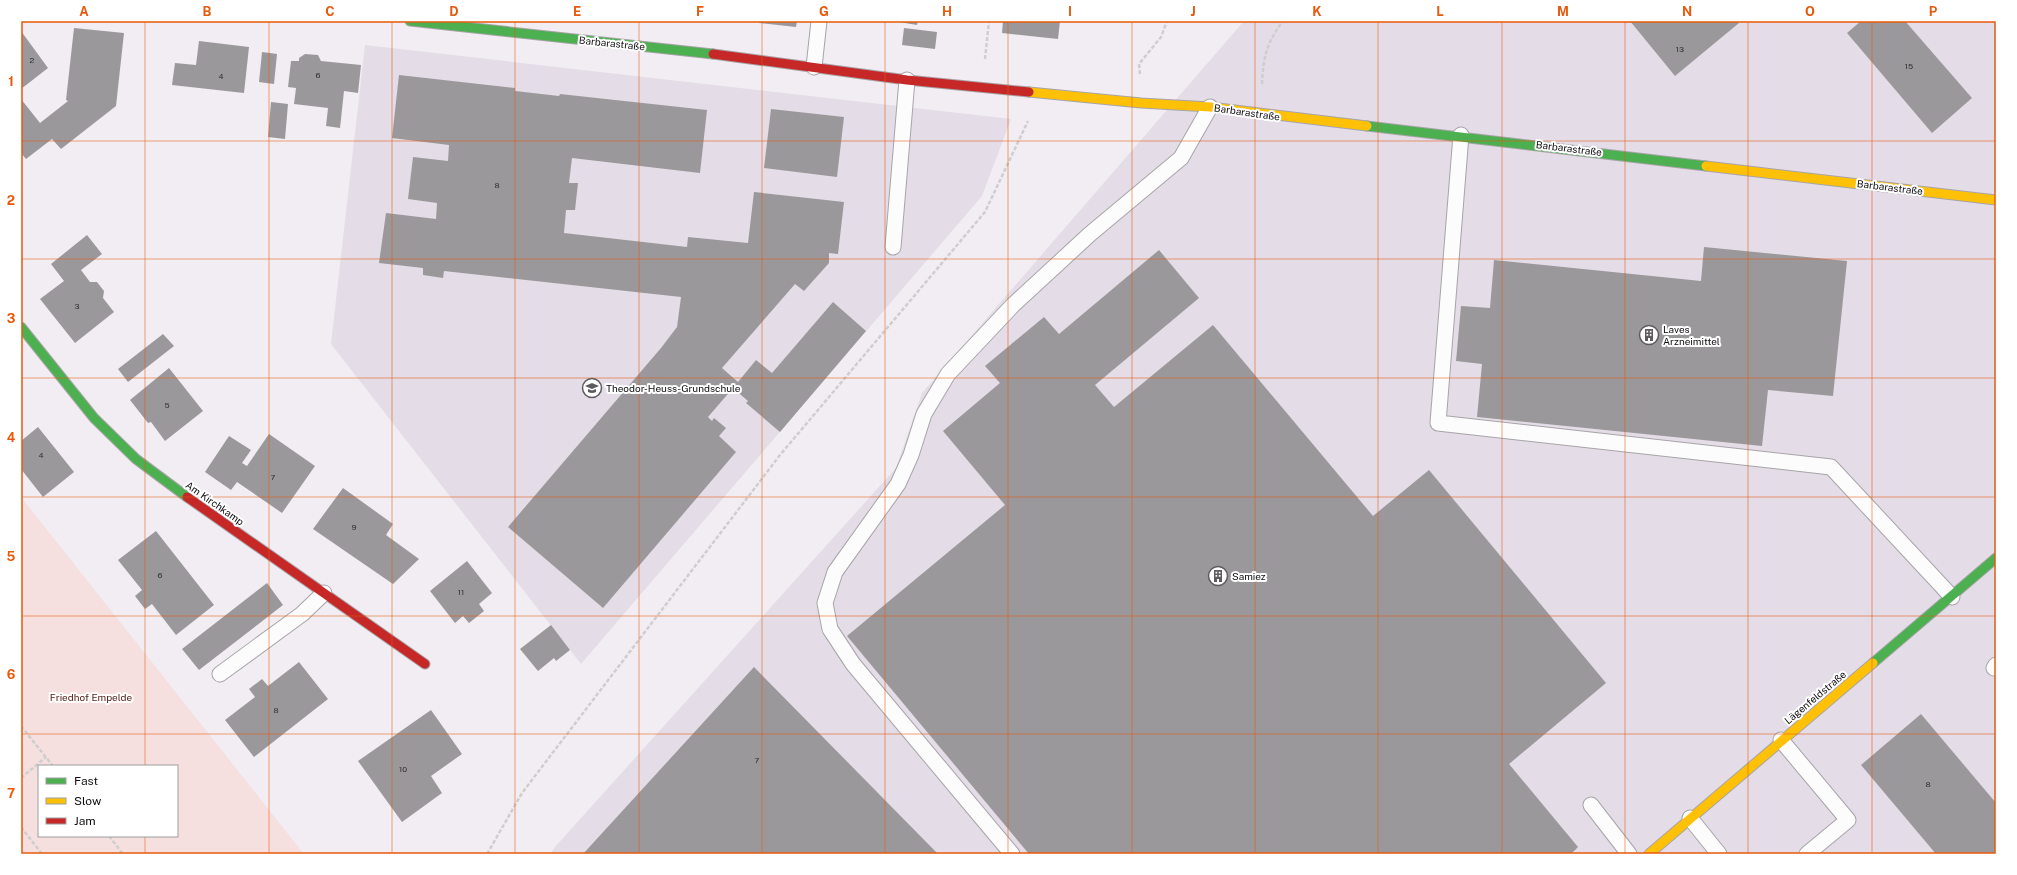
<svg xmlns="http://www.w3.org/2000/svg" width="2017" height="875" font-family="'Public Sans',sans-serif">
	<rect width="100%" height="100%" fill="#f1edf2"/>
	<path fill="#e4dce6" d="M1244,21h752v833h-1446l5,-7 341,-379 26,-75z
		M365,45l646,74 -29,77 -401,468 -250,-320z"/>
	<path fill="#f5e0df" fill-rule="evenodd" d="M21,497l283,357h-283zM39,766h138v70h-138z"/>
	<path fill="#9b989b" d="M759,21h38l-1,6 -37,-4z
		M893,21h25l-1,4z
		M1003,21h57l-2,18 -56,-6z
		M1630,21h107l2,2 -64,53z
		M1861,21h44l67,77 -40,35 -85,-100z
		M74,28l50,5 -8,73 -55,43 -9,-10 -26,20 -5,-6v-54l19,24 28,-22 -2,-1z
		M904,28l33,4 -2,17 -33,-4z
		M21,31l27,37 -27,21z
		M199,41l50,6 -5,46 -72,-8 3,-22 21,2z
		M262,52l15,2 -3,30 -15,-2z
		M305,54l13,1 3,6 40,4 -3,28 -14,-2 -4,37 -14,-2 2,-18 -34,-4 2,-16 -8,-1 3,-26h8v-3z
		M399,75l116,13v3l44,5 1,-2 147,16 -7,63 -128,-15 -3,25h9l-3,27h-9l-2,23 123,14 1,-10 60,6 6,-51 90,10 -6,52 -9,-1v10l-25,28 -9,-7 -73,84 16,14 18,-22 16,13 61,-71 33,29 -86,101 -34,-29 2,-2 -15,-13 -25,29 4,4 2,-3 12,10 -7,8 17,16 -133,156 -95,-81 153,-179 16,-21 4,-30 -237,-26 -1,7 -20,-3v-7l-44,-5 7,-50 50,6 1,-16 -29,-4 5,-42 35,4 1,-16 -57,-7z
		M271,102l17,2 -3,35 -17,-2z
		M771,109l73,8 -7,60 -73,-9z
		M87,235l15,19 -21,16 9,12h7l7,9 -1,7 11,14 -39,31 -35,-44 24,-18 -13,-17z
		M1704,247l143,14 -14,135 -65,-6 -6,56 -285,-29 5,-53 -26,-3 5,-55 29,2 4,-48 207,21z
		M1159,250l40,48 -104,87 19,22 99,-82 160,191 56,-46 177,213 -97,81 69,83 -7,7h-542l-182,-218 158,-131 -62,-74 57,-48 -15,-17 59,-49 15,17z
		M163,334l11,12 -46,36 -10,-13z
		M169,368l34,43 -38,30 -14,-19 -3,1 -18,-23z
		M38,427l36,45 -31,25 -22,-28v-28z
		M269,434l46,32 -33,47 -45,-31 -6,8 -26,-18 24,-36 22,14 -9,13 5,3z
		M343,488l50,36 -7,11 33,24 -26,25 -80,-55z
		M156,531l58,74 -38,30 -24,-31 -7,5 -10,-13 7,-6 -24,-30z
		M467,561l25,32 -13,11 5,7 -15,12 -6,-7 -8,7 -25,-32z
		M267,583l16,22 -84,65 -17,-21z
		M551,625l19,25 -14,11 -2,-3 -16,13 -18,-22z
		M299,662l29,37 -74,58 -29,-37 30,-23 -6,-8 13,-10 6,7z
		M754,667l184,187h-355z
		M431,710l31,44 -31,22 11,17 -40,29 -44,-61z
		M1921,714l75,89v51h-60l-75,-89z"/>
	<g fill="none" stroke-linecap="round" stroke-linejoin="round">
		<defs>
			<path id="lane" d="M814,67l5,-46
				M1461,135l-23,288 393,44 121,130
				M893,247l14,-167
				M1994,668l2,-3
				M220,674l82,-60 22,-21
				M1781,740l67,80 -41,34
				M1591,805l38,49
				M1690,818l29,36
				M1012,854l-159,-190 -23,-35 -5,-26 10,-31 63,-88 13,-29 13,-41 24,-40 65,-69 77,-71 91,-76 29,-51"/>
			<path id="fast" d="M410,21l303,33
				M1367,126l339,40
				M21,327l73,91 42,41 51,38
				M1873,663l123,-105"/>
			<path id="slow" d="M1029,92l112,11 69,4 157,19
				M1706,166l290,34
				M1649,854l224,-191"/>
			<path id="jam" d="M713,54l194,26 122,12
				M187,497l238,167"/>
		</defs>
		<use href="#lane" stroke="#a7a4a8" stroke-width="17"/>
		<use href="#fast" stroke="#a7a4a8" stroke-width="11"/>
		<use href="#slow" stroke="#a7a4a8" stroke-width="11"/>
		<use href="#jam" stroke="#a7a4a8" stroke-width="11"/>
		<path stroke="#cfcecf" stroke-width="2.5" stroke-dasharray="4 2" stroke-linecap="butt" d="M985,59l4,-38
			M1140,74l-1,-10 22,-27 6,-16
			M1262,84c1,-27 5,-42 21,-63
			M21,726l32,40
			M21,778l25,-21
			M21,827l21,27
			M109,836l14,18
			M487,854l35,-61 258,-338 205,-243 43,-91"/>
		<use href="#lane" stroke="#fdfcfd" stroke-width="15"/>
		<use href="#fast" stroke="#4caf50" stroke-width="9"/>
		<use href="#slow" stroke="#ffc107" stroke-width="9"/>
		<use href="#jam" stroke="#c62828" stroke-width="9"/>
	</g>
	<path fill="none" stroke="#e8590c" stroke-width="1" stroke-opacity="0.55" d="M145,21v745M269,21v833M392,21v833M515,21v833M639,21v833M762,21v833M885,21v833M1008,21v833M1132,21v833M1255,21v833M1378,21v833M1502,21v833M1625,21v833M1748,21v833M1872,21v833M21,141h1975M21,259h1975M21,378h1975M21,497h1975M21,616h1975M21,734h1975M145,836v18"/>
	<defs>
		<symbol id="building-ring" viewBox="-11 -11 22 22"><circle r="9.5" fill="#fff" stroke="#5d5b5e" stroke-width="1.5"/><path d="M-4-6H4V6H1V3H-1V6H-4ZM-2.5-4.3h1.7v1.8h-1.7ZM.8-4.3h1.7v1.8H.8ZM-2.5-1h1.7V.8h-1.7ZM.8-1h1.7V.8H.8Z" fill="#5d5b5e"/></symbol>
		<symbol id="school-ring" viewBox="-11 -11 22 22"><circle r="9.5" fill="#fff" stroke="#5d5b5e" stroke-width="1.5"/><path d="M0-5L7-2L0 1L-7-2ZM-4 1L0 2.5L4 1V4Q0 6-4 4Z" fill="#5d5b5e"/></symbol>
	</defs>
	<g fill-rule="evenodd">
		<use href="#building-ring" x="1638" y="324" width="22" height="22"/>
		<use href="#school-ring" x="581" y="377" width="22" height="22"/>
		<use href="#building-ring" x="1207" y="565" width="22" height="22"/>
	</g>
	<g text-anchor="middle" stroke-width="4" stroke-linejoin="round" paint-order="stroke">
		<g font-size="8" fill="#312f31">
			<text x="1680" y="52">13</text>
			<text x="32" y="63">2</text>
			<text x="1909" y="69">15</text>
			<text x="318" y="78">6</text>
			<text x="221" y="79">4</text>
			<text x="497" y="188">8</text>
			<text x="77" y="309">3</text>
			<text x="167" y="408">5</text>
			<text x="41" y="458">4</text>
			<text x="273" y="480">7</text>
			<text x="354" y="530">9</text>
			<text x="160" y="578">6</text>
			<text x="461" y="595">11</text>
			<text x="276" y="713">8</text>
			<text x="757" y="763">7</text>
			<text x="403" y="772">10</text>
			<text x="1928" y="787">8</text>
		</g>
		<g font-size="10" fill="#0e0c0e" stroke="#fff">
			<text transform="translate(612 43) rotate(6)" y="4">Barbarastraße</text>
			<text transform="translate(1247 112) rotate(8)" y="4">Barbarastraße</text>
			<text transform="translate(1569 148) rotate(7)" y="4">Barbarastraße</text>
			<text transform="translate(1890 187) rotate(7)" y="4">Barbarastraße</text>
			<text transform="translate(215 503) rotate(35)" y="4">Am Kirchkamp</text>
			<text transform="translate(1815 697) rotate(-40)" y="4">Lägenfeldstraße</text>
		</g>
		<g font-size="10" fill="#0e0c0e" stroke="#fff" text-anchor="start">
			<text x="1663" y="333">Laves<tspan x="1663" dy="12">Arzneimittel</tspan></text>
			<text x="606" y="392">Theodor-Heuss-Grundschule</text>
			<text x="1232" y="580">Samiez</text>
		</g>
		<g font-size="10" fill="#5a221c" stroke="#fff">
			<text x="91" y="701">Friedhof Empelde</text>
		</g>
	</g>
	<rect width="2017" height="875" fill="none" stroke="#ffffff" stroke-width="44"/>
	<rect x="38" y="765" width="140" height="72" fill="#ffffff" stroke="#9f9e9f"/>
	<rect x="46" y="778" width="20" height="6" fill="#4caf50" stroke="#9f9e9f"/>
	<text x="74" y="785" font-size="12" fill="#0e0c0e">Fast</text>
	<rect x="46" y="798" width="20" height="6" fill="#ffc107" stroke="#9f9e9f"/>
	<text x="74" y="805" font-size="12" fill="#0e0c0e">Slow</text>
	<rect x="46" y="818" width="20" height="6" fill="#c62828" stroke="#9f9e9f"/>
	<text x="74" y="825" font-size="12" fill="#0e0c0e">Jam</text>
	<rect x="22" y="22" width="1973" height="831" fill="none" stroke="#e8590c" stroke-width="1.5"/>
	<g font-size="13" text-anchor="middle" font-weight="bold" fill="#e8590c">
		<text x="84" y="16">A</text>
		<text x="207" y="16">B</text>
		<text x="330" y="16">C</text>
		<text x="454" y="16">D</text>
		<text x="577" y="16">E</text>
		<text x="700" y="16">F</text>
		<text x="824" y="16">G</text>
		<text x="947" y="16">H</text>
		<text x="1070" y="16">I</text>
		<text x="1193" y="16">J</text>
		<text x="1317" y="16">K</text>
		<text x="1440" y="16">L</text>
		<text x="1563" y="16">M</text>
		<text x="1687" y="16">N</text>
		<text x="1810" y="16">O</text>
		<text x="1933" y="16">P</text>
		<text x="11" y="86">1</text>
		<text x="11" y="205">2</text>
		<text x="11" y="323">3</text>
		<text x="11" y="442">4</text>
		<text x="11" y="561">5</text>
		<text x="11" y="679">6</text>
		<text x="11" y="798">7</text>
	</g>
</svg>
